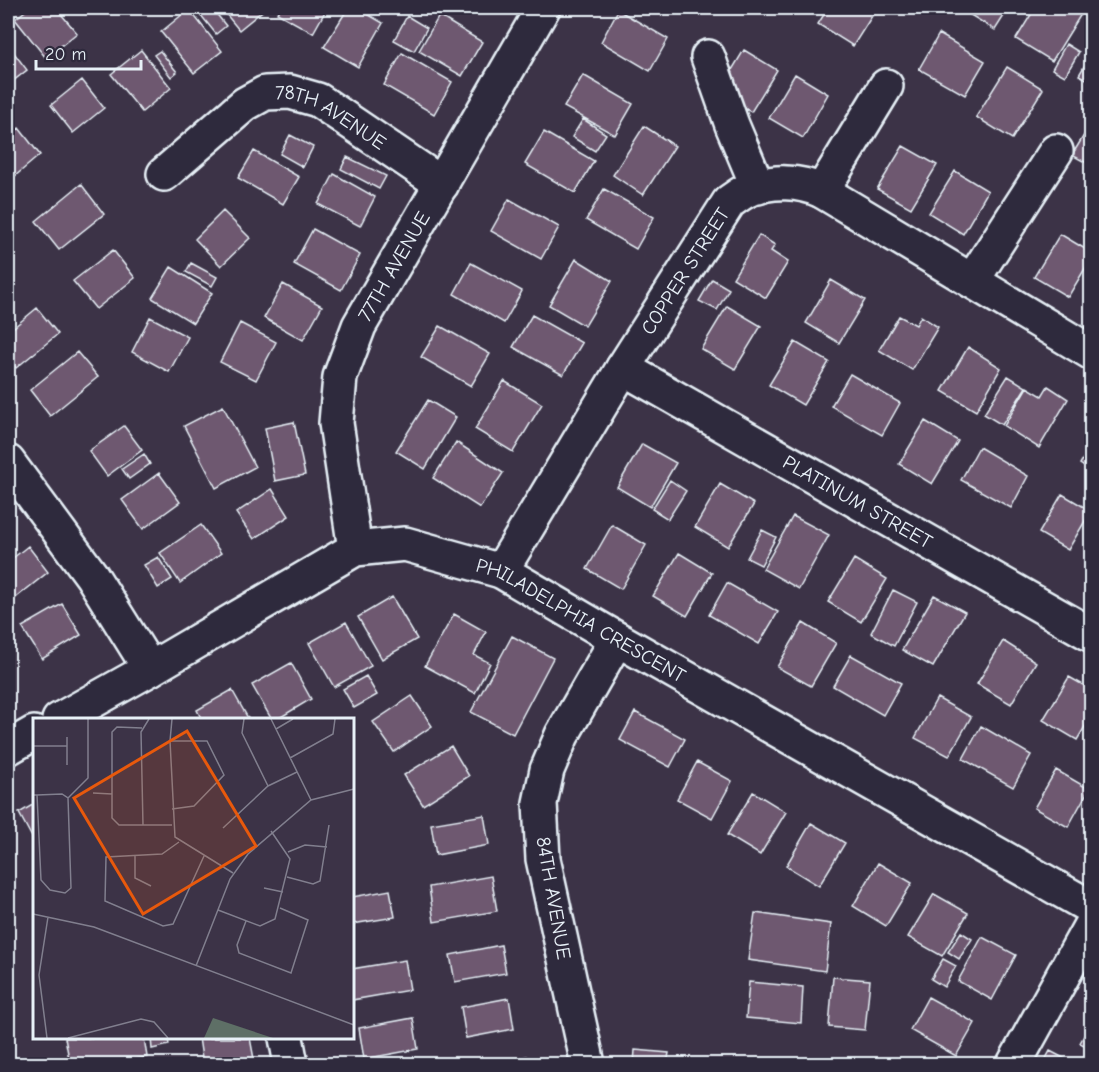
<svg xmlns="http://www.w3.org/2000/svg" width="1099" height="1072" font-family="'Comic Neue',sans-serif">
	<rect width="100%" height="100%" fill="#3c3347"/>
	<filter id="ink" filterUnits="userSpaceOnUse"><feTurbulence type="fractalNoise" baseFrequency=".0167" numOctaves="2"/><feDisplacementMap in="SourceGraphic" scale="12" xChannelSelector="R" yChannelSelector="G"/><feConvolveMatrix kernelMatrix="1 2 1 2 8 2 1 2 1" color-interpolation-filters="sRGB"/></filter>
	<g filter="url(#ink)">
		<path fill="#6e596f" stroke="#e8f1f8" stroke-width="1.5" d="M29,8h27l21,25 -31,25 -31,-39z
			M198,8h14l14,18 -10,8 -20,-25z
			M221,8h45l-27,22z
			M280,8h47l-14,25 -36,-20z
			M348,8h9l26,15 -25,44 -34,-20z
			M828,8h49l-24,38 -35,-22z
			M959,8h50l-14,22z
			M1035,8h43l5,3 -31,50 -36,-22z
			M189,9l33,42 -28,22 -33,-41z
			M618,10l50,29 -18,32 -49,-29z
			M407,16l20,12 -13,23 -20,-11z
			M439,16l43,26 -20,34 -43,-25z
			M939,34l46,27 -20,34 -46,-26z
			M1066,44l13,8 -14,24 -13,-7z
			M8,45l19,25 -19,15z
			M141,50l30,38 -29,24 -31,-38z
			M744,50l33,20 -26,42 -33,-19z
			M160,51l17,21 -6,5 -17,-22z
			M402,53l50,29 -18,32 -50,-29z
			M1092,53v29l-13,-7z
			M1007,67l36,22 -31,50 -36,-22z
			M795,74l33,20 -25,44 -34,-20z
			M583,75l50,29 -18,31 -51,-28z
			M82,80l22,28 -31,25 -22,-28z
			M583,119l23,15 -11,17 -23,-14z
			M1092,122v44l-20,-11z
			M644,126l31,20 -32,49 -30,-20z
			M19,128l21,27 -32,27v-44z
			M544,132l50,29 -19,32 -50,-29z
			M290,135l23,12 -10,20 -23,-13z
			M903,146l34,19 -26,43 -34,-19z
			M254,151l45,26 -16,27 -45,-26z
			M347,157l39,19 -7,13 -38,-20z
			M955,171l33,20 -25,43 -34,-21z
			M334,174l41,23 -15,29 -42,-22z
			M81,184l23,30 -45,36 -23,-29z
			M604,189l50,28 -18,32 -50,-29z
			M509,199l50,28 -18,32 -50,-28z
			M223,211l27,27 -29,28 -26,-27z
			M313,229l47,26 -19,35 -47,-26z
			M1060,234l32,19v4l-24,40 -34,-20z
			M759,235l16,10 -4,6 17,11 -22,36 -33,-20z
			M113,250l22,28 -39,31 -23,-28z
			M576,259l36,22 -27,45 -36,-21z
			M191,263l26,14 -5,9 -26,-14z
			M471,263l51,28 -18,32 -50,-29z
			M171,267l41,26 -19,30 -41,-25z
			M712,279l17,10 -12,21 -18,-9z
			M831,280l34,20 -26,43 -33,-20z
			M283,284l39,22 -19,34 -39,-22z
			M727,306l34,20 -26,43 -34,-20z
			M37,308l21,26 -42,34 -8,-10v-26z
			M532,315l50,28 -19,32 -50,-28z
			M899,316l17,9 5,-9 17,11 -26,43 -33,-20z
			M150,317l38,20 -19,35 -37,-20z
			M240,323l36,19 -20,38 -36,-18z
			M440,326l50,28 -19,32 -50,-29z
			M795,342l34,20 -26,43 -34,-20z
			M968,347l33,21 -25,43 -34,-20z
			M77,352l21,25 -48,39 -20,-26z
			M850,374l50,29 -18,32 -51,-29z
			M1008,376l18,11 -24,38 -18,-11z
			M504,381l38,23 -29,48 -38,-23z
			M1048,386l20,13 -29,49 -35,-22 23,-39 15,9z
			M428,400l28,17 -31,52 -29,-18z
			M223,406l32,61 -39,21 -32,-62z
			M925,421l33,20 -26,43 -33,-20z
			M294,422l11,53 -30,6 -10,-53z
			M124,426l18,24 -35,26 -18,-25z
			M456,442l47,31 -23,35 -47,-30z
			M642,444l34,19 -26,44 -33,-20z
			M1092,444v28l-12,-8z
			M979,447l49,29 -17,32 -50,-28z
			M144,454l6,10 -21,15 -7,-10z
			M159,473l21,29 -37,27 -21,-29z
			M670,480l16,11 -18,28 -16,-10z
			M720,484l34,20 -26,43 -33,-20z
			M272,489l17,27 -35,23 -18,-26z
			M1062,494l29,17 -23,39 -29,-17z
			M793,516l36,19 -30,54 -36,-20z
			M201,525l20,28 -41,30 -20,-30z
			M612,525l34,20 -25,44 -34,-20z
			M762,530l14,7 -15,28 -14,-7z
			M28,546l20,26 -40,32v-42z
			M679,553l33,20 -25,43 -34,-20z
			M158,557l14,22 -14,9 -14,-23z
			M854,559l33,20 -26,43 -33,-20z
			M727,583l51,29 -19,32 -50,-29z
			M893,590l24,12 -23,44 -23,-13z
			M934,595l31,17 -32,55 -31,-17z
			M392,597l25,42 -35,20 -24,-42z
			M62,604l19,31 -39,24 -20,-32z
			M454,614l32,18 -12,23 16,8 -15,30 -50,-27z
			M346,622l25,44 -37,21 -25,-44z
			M803,623l33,20 -25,43 -34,-19z
			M512,636l41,22 -40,76 -42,-22z
			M1003,641l33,21 -25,42 -34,-20z
			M851,655l50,28 -18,32 -50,-29z
			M291,663l20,36 -35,21h-4l-20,-35z
			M366,676l11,19 -23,13 -11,-19z
			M1069,677l23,13v25l-15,25 -34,-20z
			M232,690l17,30h-47l-5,-10z
			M412,696l20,30 -38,26 -21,-30z
			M937,698l34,19 -22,39 -34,-18z
			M635,712l50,27 -15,28 -50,-27z
			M981,726l50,29 -18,32 -50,-28z
			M451,746l18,30 -46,29 -19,-30z
			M697,762l35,19 -20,37 -35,-19z
			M1056,770l33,19 -21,38 -34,-19z
			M753,792l33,20 -26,43 -33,-20z
			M34,804v37l-15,-28z
			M484,815l5,30 -53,10 -5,-31z
			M811,823l34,20 -26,43 -33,-20z
			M878,863l34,20 -26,43 -33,-20z
			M491,876l6,35 -63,11 -5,-35z
			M390,890l5,27 -43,7v-27z
			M934,894l34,19 -26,43 -34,-19z
			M755,913l76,11 -6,47 -77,-11z
			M961,932l11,7 -13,20 -11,-7z
			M982,937l34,18 -24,45 -34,-19z
			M501,945l5,28 -51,9 -5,-27z
			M943,959l13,7 -12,21 -13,-8z
			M405,960l5,30 -58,10v-31z
			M833,977l37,3 -5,50 -36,-3z
			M749,982l54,5 -2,36 -55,-5z
			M928,997l47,26 -19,33 -46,-26z
			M509,998l5,31 -48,9 -5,-31z
			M413,1018l5,31 -54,10 -5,-31z
			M1092,1021v28l-12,-6z
			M65,1038h79l3,19 -42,7h-35z
			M151,1038h17l1,7 -17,4z
			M199,1038h51l4,21 -31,5h-20z
			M635,1050l34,3 -2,11h-33z
			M1050,1051l25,13h-32z
			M527,1056l2,8h-49z"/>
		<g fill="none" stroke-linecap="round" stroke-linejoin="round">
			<defs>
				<g id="minor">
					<path d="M708,57l24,68 26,62"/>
					<path id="s1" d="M164,174l81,-70 20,-11 25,-1 28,8 124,84"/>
					<path d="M822,191l64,-105"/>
					<path d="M972,281l84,-130"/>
					<path id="s2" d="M623,368l469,267"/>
					<path d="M8,462l84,114 58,93"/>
					<path id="s3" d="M355,549l-19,-126 4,-46 19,-51 184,-318"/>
					<path id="s4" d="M501,571l122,-203 106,-166c6,-4 13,-10 21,-13 22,-9 50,-8 72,2l270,162"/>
					<path id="s5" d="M59,720l91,-51 205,-120 50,-5 96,27 116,68 475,269"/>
					<path d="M8,748l26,-15"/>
					<path d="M286,1038l5,26"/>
					<path d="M588,1064l-45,-205 -3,-56 7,-33 15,-35 55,-96"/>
					<path d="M1014,1064l78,-141"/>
				</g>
			</defs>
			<use href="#minor" stroke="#e8f1f8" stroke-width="38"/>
			<use href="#minor" stroke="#2f2a3d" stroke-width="33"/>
		</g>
	</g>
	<g text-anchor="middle" stroke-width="4.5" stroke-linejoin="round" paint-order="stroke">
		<g font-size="20" fill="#e8f1f8" stroke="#2f2a3d">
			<text dy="7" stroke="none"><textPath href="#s1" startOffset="202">78TH AVENUE</textPath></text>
			<text dy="7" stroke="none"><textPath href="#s3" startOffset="297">77TH AVENUE</textPath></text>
			<text dy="7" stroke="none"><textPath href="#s4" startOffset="352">COPPER STREET</textPath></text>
			<text dy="7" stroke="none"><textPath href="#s2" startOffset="270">PLATINUM STREET</textPath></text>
			<text dy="7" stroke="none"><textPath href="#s5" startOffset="585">PHILADELPHIA CRESCENT</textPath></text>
			<text transform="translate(554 898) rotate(80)" y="7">84TH AVENUE</text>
		</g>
	</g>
	<g transform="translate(33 718)">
		<rect width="321" height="321" fill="#3c3347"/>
		<path d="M180,300l60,20h-69z" fill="#5e6f66"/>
		<path fill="none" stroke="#817f8e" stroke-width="1.5" d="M139,1l-2,22 5,96 58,36M211,1l-2,14 26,53M238,1l40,81M109,10l-25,-1 -5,5v86l7,7h53M243,11l17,-10M137,23h37l17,34 -30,31 -22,3M0,28h34M257,40l43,-24 2,-15M34,47v-28M60,75l19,1M0,77h4l25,-1 6,4 3,90 -6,5 -15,-3 -9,-10 -4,-85M35,80l20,-20v-59M110,107l-2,-93 8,-13M190,110l45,-42 29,-14M146,124l-17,12 -56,3 -1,44 58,25 10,-2 31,-68M255,134l17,-7 22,2M102,138v22l16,8M254,159l26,7 7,-3 9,-56M231,170l19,4M185,192l42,16 15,-7 15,-60 -19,-28M0,196l61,13 260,98M213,203l-9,24 2,8 52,20 17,-53 -28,-12M163,248l34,-87 18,-25 63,-54 43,-11M14,320l-8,-63 9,-58M35,320l73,-19 13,3 14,16"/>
		<path fill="#e8590c" fill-opacity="0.15" stroke="#e8590c" stroke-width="3" d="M154,13l69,115 -113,68 -69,-116z"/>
		<rect width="321" height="321" fill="none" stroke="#e8f1f8" stroke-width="3"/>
	</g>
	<rect width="1099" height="1072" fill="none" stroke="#2f2a3d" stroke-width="30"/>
	<rect x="15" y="15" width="1069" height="1042" fill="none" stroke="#e8f1f8" stroke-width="2" filter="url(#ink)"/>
	<path d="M36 60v9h105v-9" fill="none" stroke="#e8f1f8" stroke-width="3"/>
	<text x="45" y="60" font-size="18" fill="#e8f1f8" stroke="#2f2a3d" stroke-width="4.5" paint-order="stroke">20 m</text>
</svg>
